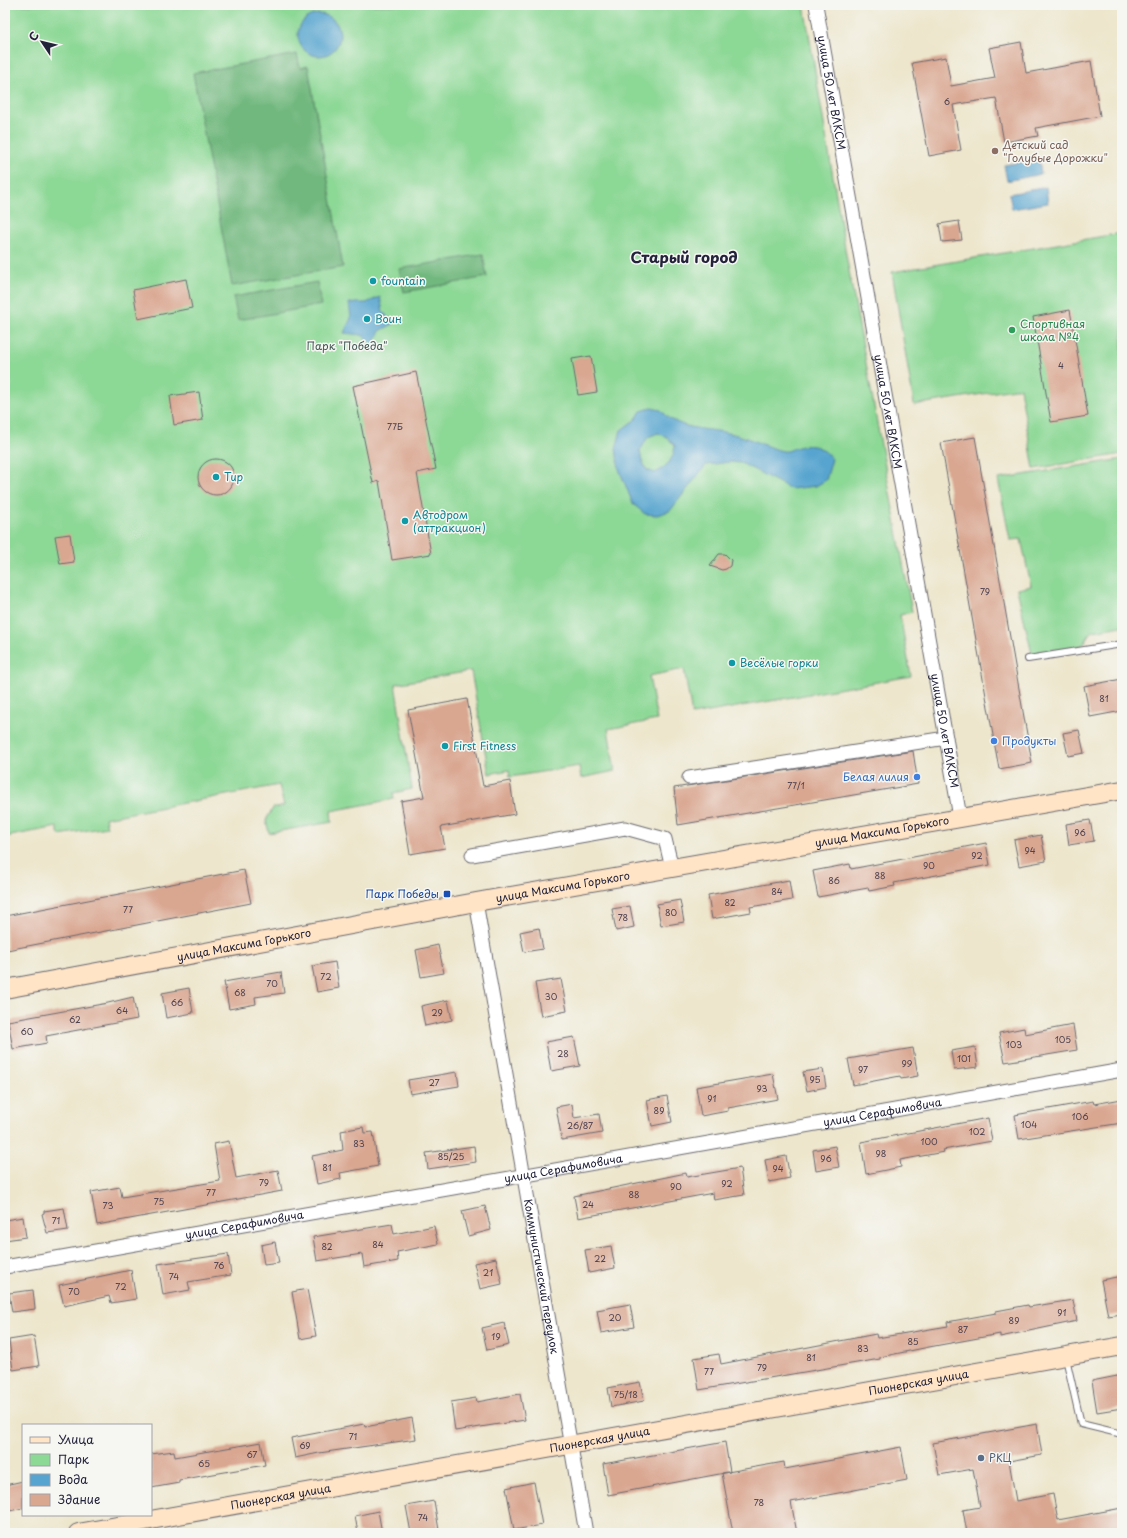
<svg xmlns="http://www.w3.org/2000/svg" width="1127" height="1538" font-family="'Playpen Sans',sans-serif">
	<rect width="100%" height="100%" fill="#f6f6f2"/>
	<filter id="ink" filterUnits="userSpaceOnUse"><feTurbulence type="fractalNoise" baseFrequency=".025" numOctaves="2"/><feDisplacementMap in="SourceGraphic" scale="8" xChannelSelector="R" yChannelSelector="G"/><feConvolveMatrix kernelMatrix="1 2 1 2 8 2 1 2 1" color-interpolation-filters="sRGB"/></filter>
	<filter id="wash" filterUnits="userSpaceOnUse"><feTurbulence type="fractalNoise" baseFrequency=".012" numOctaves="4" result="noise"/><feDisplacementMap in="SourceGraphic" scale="16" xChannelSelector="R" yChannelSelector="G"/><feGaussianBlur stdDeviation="0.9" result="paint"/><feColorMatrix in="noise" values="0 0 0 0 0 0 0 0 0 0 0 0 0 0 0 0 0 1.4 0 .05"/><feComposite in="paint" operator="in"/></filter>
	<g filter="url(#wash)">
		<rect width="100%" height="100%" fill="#ede6cc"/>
		<path fill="#8cd895" stroke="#577d68" d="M5,5h799l43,255 65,352 -12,3 11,61 -219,39 -8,-46 -35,7 8,44 -49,9 7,42 -34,7 -2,-12 -69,11 -1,-7 -20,4 -18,-103 -76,13 17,105 -19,4 1,6 -63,12 1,11 -63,11 -3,-13 7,-12 11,-2 -5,-21 -174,33 2,9 -48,8 -2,-8 -52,10z
			M1122,233v221l-88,15 -14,-81 -106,17 -22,-133z
			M1122,459v167l-30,5 -9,14 -51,9 -15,-65 14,-3 -10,-47 -11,1 -12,-61z"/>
		<path fill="#71b87e" stroke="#4a6d5c" d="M297,54l3,14 8,-2 35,201 -111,19 -39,-213z
			M483,254l4,23 -83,15 -5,-23z
			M317,282l4,23 -83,15 -5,-23z"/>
		<path fill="#56a4cf" stroke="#3c6385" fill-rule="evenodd" d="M298 35a21 21 0 1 1 42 0a21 21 0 1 1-42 0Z
			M1039,159l2,15 -34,7 -3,-16z
			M1046,187l2,16 -36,6 -3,-15z
			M380,297l3,14 10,13 -13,7 -6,14 -12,-10 -18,-2 7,-15 -2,-15h17z
			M651,408l10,2c19,23 50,17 76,25 15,4 32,13 46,16 4,1 9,-2 12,-3 16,-5 26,-3 37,11l-6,21 -10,6 -25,3 -50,-26 -11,-1 -24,3 -36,46 -13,4 -12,-1 -12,-10 -14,-35 -3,-20 5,-19 15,-11 5,-8zM658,433l9,4 8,9c-2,14 -7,20 -20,27l-8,-3 -5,-9 -2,-10 8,-14z"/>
		<g id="blocks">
			<path fill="#d9a690" d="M1021,42l5,31 65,-12 9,55 -64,12 2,8 -34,6 -8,-44 -43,7 8,45 -32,6 -17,-93 34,-6 5,29 44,-8 -6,-30z
				M959,221l3,19 -20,2 -3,-18z
				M186,279l6,29 -54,11 -5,-29z
				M1070,310l18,106 -37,6 -18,-105z
				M591,356l6,36 -19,3 -6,-36z
				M416,372l20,97 -19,4 14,81 -39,6 -13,-79 -6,2 -20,-97z
				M199,392l4,28 -29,5 -4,-29z
				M975,437l57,326 -33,6 -58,-326z
				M198 477a18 18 0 1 1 36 0a18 18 0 1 1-36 0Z
				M70,534l4,28 -14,2 -5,-28z
				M719,554h6l6,6 -1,6 -4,3 -4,1 -12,-4z
				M1122,679v32l-32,6 -6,-31z
				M467,699l16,87 27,-5 5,33 -74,13 4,21 -35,6 -9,-53 23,-4 -16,-87z
				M1079,730l5,23 -16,3 -5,-23z
				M913,751l5,33 -240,41 -4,-37z
				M1090,820l4,21 -25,4 -3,-21z
				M1041,835l5,26 -27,5 -5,-26z
				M986,843l4,22 -96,18 1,3 -26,5 -1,-3 -50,9 -5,-26 37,-7 1,5z
				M244,870l7,33 -244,47 -2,-34z
				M789,880l3,20 -42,7 1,5 -39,7 -4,-24z
				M680,900l4,22 -23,4 -4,-22z
				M630,906l4,21 -18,4 -4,-22z
				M539,928l4,21 -19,3 -4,-20z
				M438,945l6,28 -23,4 -5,-27z
				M335,962l4,26 -22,4 -5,-26z
				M281,972l3,21 -29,4 1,7 -27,5 -5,-27z
				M561,979l6,32 -26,5 -6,-33z
				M189,988l4,25 -27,5 -4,-25z
				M133,997l4,22 -91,17 1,7 -34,6 -5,-28 100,-18z
				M448,1000l4,20 -27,6 -4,-20z
				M1073,1025l4,25 -72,12 -6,-29 25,-5 1,6z
				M574,1037l6,29 -29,5 -5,-29z
				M975,1047l3,20 -24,3 -3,-19z
				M913,1048l5,28 -17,3 -1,-3 -47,9 -5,-26z
				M823,1069l3,18 -19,4 -4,-19z
				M457,1072l2,14 -49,8 -2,-14z
				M773,1074l5,25 -50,9v3l-27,5 -5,-29z
				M667,1096l5,26 -20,4 -5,-26z
				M1122,1099v24l-103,16 -4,-24 78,-14 1,3z
				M572,1104l2,14 25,-4 3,19 -40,7 -6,-33z
				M988,1118l4,23 -49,9 1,2 -44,8 1,7 -35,7 -5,-32z
				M363,1127l1,6 9,-1 5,34 -38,7 1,6 -24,5 -5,-28 31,-6 -2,-19z
				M229,1141l7,37 42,-8 4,21 -185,34 -6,-33 29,-5 2,10 98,-16 -6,-37z
				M474,1146l2,16 -48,7 -2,-16z
				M835,1146l4,21 -23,4 -3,-21z
				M786,1156l4,22 -21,4 -4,-22z
				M740,1168l4,27 -30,5 -1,-7 -135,25 -4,-22 112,-23 1,4z
				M485,1206l6,24 -23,6 -6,-25z
				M64,1208l4,22 -21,3 -5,-19 2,-1v-2z
				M23,1217l3,20 -21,3v-20z
				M392,1224l2,10 40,-8 4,18 -41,8 1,9 -34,6 -2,-13 -45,7 -4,-24z
				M275,1242l4,21 -15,2 -3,-20z
				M611,1246l4,22 -26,5 -4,-23z
				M228,1254l3,21 -43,7 2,8 -27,5 -5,-31z
				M496,1258l6,26 -22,5 -6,-26z
				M131,1270l5,29 -25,4 -2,-7 -45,10 -5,-21z
				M1122,1276v38l-14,2 -7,-36z
				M307,1289l9,47 -16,3 -8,-47z
				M33,1290l2,19 -23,3 -3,-19z
				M1073,1300l4,21 -77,16v-3l-71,13 -49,10v2l-181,31 -5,-32 25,-4 2,10 155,-30 1,4 71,-12 -1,-4 49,-9v-2l32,-6 1,2z
				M630,1304l4,23 -33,6 -4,-23z
				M504,1323l5,22 -22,5 -5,-22z
				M34,1336l5,30 -26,4 -4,-30z
				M1122,1375v33l-25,4 -5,-31z
				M640,1382l4,19 -33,6 -3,-19z
				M520,1394l5,26 -70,11 -4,-29 25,-4 1,4z
				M412,1418l4,21 -97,14 -24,5 -4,-20 73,-14 1,3z
				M1037,1424l5,31 -33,6 7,40 37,-7 5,26 64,-12v25h-155l-4,-23 17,-3 -7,-38 -34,6 -6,-32z
				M261,1442l4,23 -86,15v3l-28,5v-34l23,-3 1,6z
				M725,1442l5,30 -122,23 -5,-31z
				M901,1447l6,33 -116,22 6,31h-64l-11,-60 62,-11 1,7z
				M23,1481v27l-18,4v-27z
				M534,1482l8,43 -28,5 -8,-42z
				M434,1501l5,29 -28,3 -5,-27z
				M378,1511l4,22h-24l-3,-17z"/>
		</g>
	</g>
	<g filter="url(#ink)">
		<use href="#blocks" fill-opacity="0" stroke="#69676e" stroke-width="1"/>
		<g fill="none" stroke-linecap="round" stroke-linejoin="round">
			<defs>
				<path id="lane" d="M1028,659l94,-15
					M1066,1358l15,66 41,10"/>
				<g id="street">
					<path id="s1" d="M816,5l144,812"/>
					<path d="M689,778l257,-40"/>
					<path d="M472,855l153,-27 40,11 7,29"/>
					<path id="s2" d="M476,902l110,631"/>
					<path id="s3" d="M5,1267l1117,-197"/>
				</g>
				<g id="secondary">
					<path id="s4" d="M5,989l471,-87 646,-112"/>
					<path id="s5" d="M78,1533l1044,-187"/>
				</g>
			</defs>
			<use href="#lane" stroke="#69676e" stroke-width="8"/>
			<use href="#street" stroke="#69676e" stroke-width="15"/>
			<use href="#secondary" stroke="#69676e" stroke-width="20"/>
			<use href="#lane" stroke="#fff" stroke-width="6"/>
			<use href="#street" stroke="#fff" stroke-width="13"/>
			<use href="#secondary" stroke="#ffe4c6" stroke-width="18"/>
		</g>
	</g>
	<circle fill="#8d6e63" stroke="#f6f6f2" stroke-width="1.5" cx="995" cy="151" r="4"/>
	<g fill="#0f9aa8" stroke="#f6f6f2" stroke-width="1.5">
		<circle cx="373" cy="281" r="4"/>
		<circle cx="367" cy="319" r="4"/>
		<circle cx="216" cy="477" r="4"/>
		<circle cx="405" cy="521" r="4"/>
		<circle cx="732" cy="663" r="4"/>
		<circle cx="445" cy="746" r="4"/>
	</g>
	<circle fill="#2e9e5b" stroke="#f6f6f2" stroke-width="1.5" cx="1012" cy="330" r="4"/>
	<g fill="#3f7fe0" stroke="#f6f6f2" stroke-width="1.5">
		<circle cx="994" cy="741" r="4"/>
		<circle cx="917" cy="777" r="4"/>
	</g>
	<rect fill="#1a4fb4" stroke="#f6f6f2" stroke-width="1.5" x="443" y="890" width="8" height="8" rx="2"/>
	<circle fill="#5c6f8a" stroke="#f6f6f2" stroke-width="1.5" cx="981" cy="1458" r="4"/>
	<g text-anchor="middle" stroke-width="3" stroke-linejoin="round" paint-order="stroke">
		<g font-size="9" fill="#504350">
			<text x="947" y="105">6</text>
			<text x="1061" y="369">4</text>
			<text x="395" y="430">77Б</text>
			<text x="985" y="595">79</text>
			<text x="1104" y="702">81</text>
			<text x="796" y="789">77/1</text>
			<text x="1080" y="836">96</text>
			<text x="1030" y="854">94</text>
			<text x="977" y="859">92</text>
			<text x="929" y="869">90</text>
			<text x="880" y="879">88</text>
			<text x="834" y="884">86</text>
			<text x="777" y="895">84</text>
			<text x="730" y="906">82</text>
			<text x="128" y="913">77</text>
			<text x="671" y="916">80</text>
			<text x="623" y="921">78</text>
			<text x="326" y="980">72</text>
			<text x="272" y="987">70</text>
			<text x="240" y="996">68</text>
			<text x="551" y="1000">30</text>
			<text x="177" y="1006">66</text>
			<text x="122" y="1014">64</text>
			<text x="437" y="1016">29</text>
			<text x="75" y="1023">62</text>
			<text x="27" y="1035">60</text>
			<text x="1063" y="1043">105</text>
			<text x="1014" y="1048">103</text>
			<text x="563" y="1057">28</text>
			<text x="964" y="1062">101</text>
			<text x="907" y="1067">99</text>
			<text x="863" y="1073">97</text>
			<text x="815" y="1083">95</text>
			<text x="434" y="1086">27</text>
			<text x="762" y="1092">93</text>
			<text x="712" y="1102">91</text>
			<text x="659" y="1114">89</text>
			<text x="1080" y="1120">106</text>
			<text x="1029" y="1128">104</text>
			<text x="580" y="1129">26/87</text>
			<text x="977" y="1135">102</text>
			<text x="929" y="1145">100</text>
			<text x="359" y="1147">83</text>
			<text x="881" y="1157">98</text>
			<text x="451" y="1160">85/25</text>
			<text x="826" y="1162">96</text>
			<text x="327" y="1171">81</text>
			<text x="778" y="1172">94</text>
			<text x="264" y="1186">79</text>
			<text x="727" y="1187">92</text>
			<text x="676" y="1190">90</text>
			<text x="211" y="1196">77</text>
			<text x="634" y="1198">88</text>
			<text x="159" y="1205">75</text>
			<text x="588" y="1208">24</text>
			<text x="108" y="1209">73</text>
			<text x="56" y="1224">71</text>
			<text x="378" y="1248">84</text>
			<text x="327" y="1250">82</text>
			<text x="600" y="1262">22</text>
			<text x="219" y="1269">76</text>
			<text x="488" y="1276">21</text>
			<text x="174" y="1280">74</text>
			<text x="121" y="1290">72</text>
			<text x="74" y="1295">70</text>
			<text x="1062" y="1316">91</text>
			<text x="615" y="1321">20</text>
			<text x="1014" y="1324">89</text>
			<text x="963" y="1333">87</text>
			<text x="496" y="1340">19</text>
			<text x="913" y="1345">85</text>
			<text x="863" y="1352">83</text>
			<text x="811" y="1361">81</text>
			<text x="762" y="1371">79</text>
			<text x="709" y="1375">77</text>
			<text x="626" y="1398">75/18</text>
			<text x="353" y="1440">71</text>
			<text x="305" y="1449">69</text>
			<text x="252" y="1458">67</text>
			<text x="204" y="1467">65</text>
			<text x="759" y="1506">78</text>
			<text x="423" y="1521">74</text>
		</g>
		<g font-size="11" fill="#22223b" stroke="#f6f6f2">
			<text dy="4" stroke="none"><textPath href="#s1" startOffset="89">улица 50 лет ВЛКСМ</textPath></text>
			<text dy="4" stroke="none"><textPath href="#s1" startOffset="413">улица 50 лет ВЛКСМ</textPath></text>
			<text dy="4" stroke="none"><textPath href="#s1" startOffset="737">улица 50 лет ВЛКСМ</textPath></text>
			<text dy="4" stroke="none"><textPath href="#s4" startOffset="891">улица Максима Горького</textPath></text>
			<text dy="4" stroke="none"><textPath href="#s4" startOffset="567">улица Максима Горького</textPath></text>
			<text dy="4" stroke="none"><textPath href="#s4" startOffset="243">улица Максима Горького</textPath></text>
			<text dy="4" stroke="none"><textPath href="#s3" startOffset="891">улица Серафимовича</textPath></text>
			<text dy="4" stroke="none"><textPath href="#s3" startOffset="567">улица Серафимовича</textPath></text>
			<text dy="4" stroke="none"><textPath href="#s3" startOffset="243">улица Серафимовича</textPath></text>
			<text dy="4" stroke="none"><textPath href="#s2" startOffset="380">Коммунистический переулок</textPath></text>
			<text dy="4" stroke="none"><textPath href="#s5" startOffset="854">Пионерская улица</textPath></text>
			<text dy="4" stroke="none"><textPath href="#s5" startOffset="530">Пионерская улица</textPath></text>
			<text dy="4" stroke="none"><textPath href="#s5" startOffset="206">Пионерская улица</textPath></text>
		</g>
		<g font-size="11" fill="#785e54" stroke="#f6f6f2" text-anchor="start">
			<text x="1003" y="149">Детский сад<tspan x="1003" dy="13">"Голубые Дорожки"</tspan></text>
		</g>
		<g font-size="11" fill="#0d838f" stroke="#f6f6f2" text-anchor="start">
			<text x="381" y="285">fountain</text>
			<text x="375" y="323">Воин</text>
			<text x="224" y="481">Тир</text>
			<text x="413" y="519">Автодром<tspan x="413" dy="13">(аттракцион)</tspan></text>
			<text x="740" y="667">Весёлые горки</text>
			<text x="453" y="750">First Fitness</text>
		</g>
		<g font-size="11" fill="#27864d" stroke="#f6f6f2" text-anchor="start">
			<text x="1020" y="328">Спортивная<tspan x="1020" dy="13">школа №4</tspan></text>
		</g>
		<g font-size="11" fill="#425956" stroke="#f6f6f2">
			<text x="347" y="350">Парк "Победа"</text>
		</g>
		<g font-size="11" fill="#366cbe" stroke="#f6f6f2" text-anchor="start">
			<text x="1002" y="745">Продукты</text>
			<text x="909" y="781" text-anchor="end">Белая лилия</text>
		</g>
		<g font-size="11" fill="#164399" stroke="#f6f6f2" text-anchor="end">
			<text x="439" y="898">Парк Победы</text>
		</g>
		<g font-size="11" fill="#4e5e75" stroke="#f6f6f2" text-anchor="start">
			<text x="989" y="1462">РКЦ</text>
		</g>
		<g font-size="15" font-weight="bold" fill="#22223b" stroke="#f6f6f2">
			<text x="684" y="263">Старый город</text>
		</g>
	</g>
	<rect width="1127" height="1538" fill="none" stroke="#f6f6f2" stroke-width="20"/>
	<rect x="22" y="1424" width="130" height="92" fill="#f6f6f2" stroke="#a1a1a9"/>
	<rect x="30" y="1437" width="20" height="6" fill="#ffe4c6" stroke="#a1a1a9"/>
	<text x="58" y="1444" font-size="12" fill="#22223b">Улица</text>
	<rect x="30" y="1454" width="20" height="12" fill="#8cd895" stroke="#a1a1a9"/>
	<text x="58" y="1464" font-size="12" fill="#22223b">Парк</text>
	<rect x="30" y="1474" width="20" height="12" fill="#56a4cf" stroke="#a1a1a9"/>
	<text x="58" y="1484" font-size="12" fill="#22223b">Вода</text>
	<rect x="30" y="1494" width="20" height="12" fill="#d9a690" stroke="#a1a1a9"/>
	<text x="58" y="1504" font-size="12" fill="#22223b">Здание</text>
	<g transform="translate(42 42) rotate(305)" stroke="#f6f6f2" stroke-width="3" paint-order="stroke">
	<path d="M0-3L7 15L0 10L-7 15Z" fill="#22223b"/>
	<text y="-6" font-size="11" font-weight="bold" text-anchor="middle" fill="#22223b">С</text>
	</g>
</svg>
